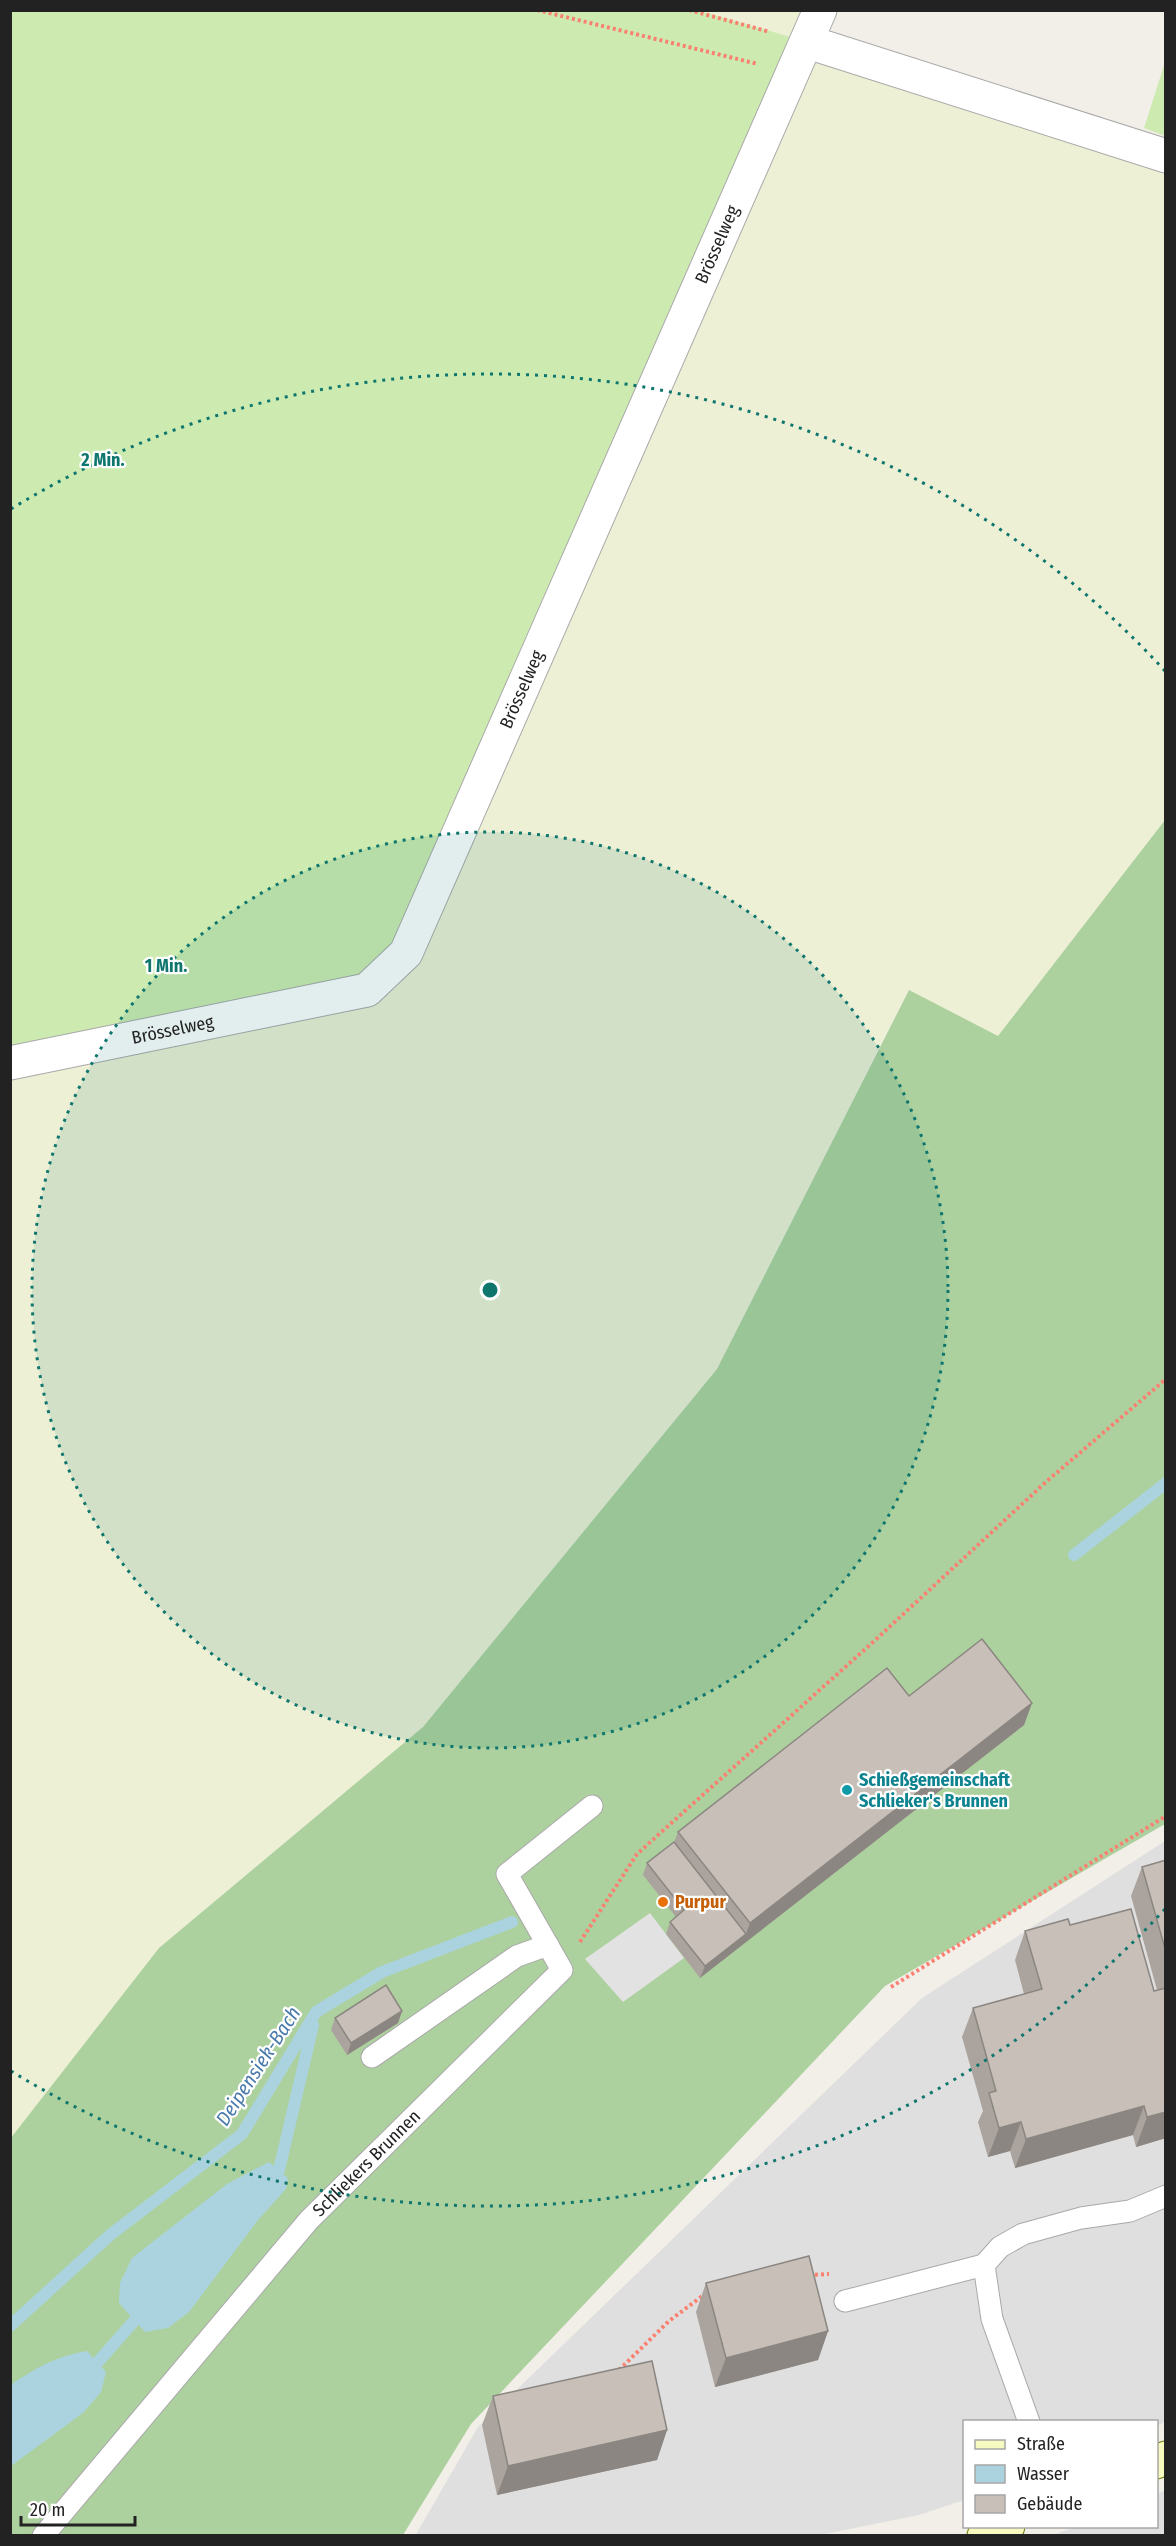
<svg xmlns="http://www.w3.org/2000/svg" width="1176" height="2546" font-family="'Fira Sans Condensed',sans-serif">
	<rect width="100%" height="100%" fill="#f2efe9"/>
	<path fill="#e0dfdf" d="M1165,1841v581l-8,4 -1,-4h-192v78l-45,15 -99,20 -405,1 63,-109 444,-429z
		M1165,2490v45h-112l22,-8 81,-1 1,-32z"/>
	<path fill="#eef0d5" d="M696,11h124l-12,30 357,115v664l-167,216 -90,-45 -191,378 -294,358 -264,221 -148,191v-1076l796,-1021z"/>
	<path fill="#cdebb0" d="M696,10l112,32 -402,911 -39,37 -356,73v-1052z
		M1165,62l1,74h-1l-21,-8z"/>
	<path fill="#add19e" d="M1165,820v1004l-280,162 -414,438 -68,111h-392l-1,-396 149,-191 264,-221 294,-358 192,-379 89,46z"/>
	<path fill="#e2e2e2" d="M650,1913l34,45 -61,44 -38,-43z"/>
	<path fill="#aad3df" d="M269,2162l19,16 -2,11 -28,31 -69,92 -21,16 -23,4 -26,-29 1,-20 12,-25 95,-74z
		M87,2351l19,21 -5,20 -17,20 -73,54v-81c24,-17 46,-29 76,-34z"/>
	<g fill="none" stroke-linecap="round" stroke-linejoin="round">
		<path stroke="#aad3df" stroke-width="12" d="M1074,1555l92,-72
			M279,2170l34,-145
			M10,2326l100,-91 132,-101 74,-122 66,-40 130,-50
			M97,2363l38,-43"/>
		<defs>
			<g id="service">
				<path d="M372,2057l145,-101 31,-11"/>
				<path d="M845,2301l139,-36"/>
				<path d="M1029,2422l-37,-103 -8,-54 16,-18 23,-13 58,-16 49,-7 36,-15"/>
				<path id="s1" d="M43,2536l266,-316 253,-250 -55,-96 85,-68"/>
			</g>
			<g id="minor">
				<path d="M808,42l358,114"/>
				<path id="s2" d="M10,1063l357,-73 39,-37 414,-943"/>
			</g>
			<path id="secondary" d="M1156,2462l10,-4
				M984,2536l24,-10"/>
		</defs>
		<use href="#service" stroke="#a9a9a9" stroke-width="23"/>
		<use href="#minor" stroke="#a9a9a9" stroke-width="35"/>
		<use href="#secondary" stroke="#707d05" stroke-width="35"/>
		<path stroke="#fa8072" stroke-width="4" stroke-dasharray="3 3" stroke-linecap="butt" d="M537,10l221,54
			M689,10l81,22
			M580,1942l57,-88 234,-210 176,-163 119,-102
			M891,1987l275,-171
			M809,2275l20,-1
			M619,2370l50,-49 36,-27"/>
		<use href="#service" stroke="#fff" stroke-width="21"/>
		<use href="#minor" stroke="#fff" stroke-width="33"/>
		<use href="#secondary" stroke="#f7fabf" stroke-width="33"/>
	</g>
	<path fill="#aba49e" d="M909,1696l123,7 -8,22 -324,253 -34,-44 4,-12 6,-5 -33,-42 4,-12 27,-21 4,-10z
		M1166,1860v278l-30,9 -3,-12 -118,33 -5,-17 -22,6 -10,-35 5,-11 -21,-74 11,-29 51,-14 -9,-34 10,-29 45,-6 84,66 3,-1 -26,-94 11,-29z
		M402,2011l-4,12 -51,32 -16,-25 4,-12z
		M706,2283l122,48 -10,29 -103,27 -19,-75z
		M493,2396l174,34 -10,30 -160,35 -15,-70z"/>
	<path fill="#8b8681" d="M1032,1703l-8,22 -324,253 5,-12 41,-32 4,-11z
		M402,2011l-4,12 -51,32 4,-12z
		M1144,2106l-11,29 -118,33 11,-29z
		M1166,2112v26l-30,9 11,-30z
		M1021,2122l-11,29 -22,6 11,-29z
		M828,2331l-10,29 -103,27 11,-29z
		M667,2430l-10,30 -160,35 11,-29z"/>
	<path fill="#c7bfb8" stroke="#8b8681" stroke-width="1.5" d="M982,1639l50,64 -282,220 -72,-91 209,-164 22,28z
		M674,1842l72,92 -41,32 -35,-44 14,-12 -37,-47z
		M1166,1860v92l-24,-85z
		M1131,1909l23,82 12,-3v124l-19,5 -3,-11 -118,33 -5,-17 -22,6 -10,-35 7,-2 -23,-83 69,-19 -17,-58 43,-12 2,6z
		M386,1985l16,26 -51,32 -16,-25z
		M809,2256l19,75 -102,27 -20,-75z
		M652,2361l15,69 -159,36 -15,-70z"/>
	<circle cx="490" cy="1290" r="458" fill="#0f766e" fill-opacity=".12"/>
	<g fill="none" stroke="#0f766e" stroke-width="3" stroke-dasharray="3 6">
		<circle cx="490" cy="1290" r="458"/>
		<path d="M1165 1909A916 916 0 0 1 11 2071M11 509A916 916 0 0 1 1165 671"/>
	</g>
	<circle fill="#0f9aa8" stroke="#fff" stroke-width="2" cx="847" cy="1790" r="6"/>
	<circle fill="#e8710a" stroke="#fff" stroke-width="2" cx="663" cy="1902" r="6"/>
	<g text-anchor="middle" stroke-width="4.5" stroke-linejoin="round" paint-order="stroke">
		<g font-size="18" fill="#222" stroke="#fff">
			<text dy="6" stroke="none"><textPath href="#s2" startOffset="1192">Brösselweg</textPath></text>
			<text dy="6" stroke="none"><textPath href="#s2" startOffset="706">Brösselweg</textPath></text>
			<text dy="6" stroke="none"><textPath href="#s2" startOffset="166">Brösselweg</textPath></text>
			<text dy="6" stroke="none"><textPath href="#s1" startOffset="494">Schliekers Brunnen</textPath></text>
		</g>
		<g font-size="18" font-weight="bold" fill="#0d838f" stroke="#fff" text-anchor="start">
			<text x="859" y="1786">Schießgemeinschaft<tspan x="859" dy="21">Schlieker's Brunnen</tspan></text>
		</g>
		<g font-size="18" font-weight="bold" fill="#c56008" stroke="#fff" text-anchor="start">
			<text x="675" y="1908">Purpur</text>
		</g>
		<g font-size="20" font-style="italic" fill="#4a7aab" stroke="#fff">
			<text transform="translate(258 2066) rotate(-57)" y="7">Deipensiek-Bach</text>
		</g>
	</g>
	<circle cx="490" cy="1290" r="9" fill="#0f766e" stroke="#fff" stroke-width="3"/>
	<g font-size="18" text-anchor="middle" font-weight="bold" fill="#0f766e" stroke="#fff" stroke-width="4.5" stroke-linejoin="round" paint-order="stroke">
		<text x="103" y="466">2 Min.</text>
		<text x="166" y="972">1 Min.</text>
	</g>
	<rect width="1176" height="2546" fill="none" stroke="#222222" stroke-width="24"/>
	<rect x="963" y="2420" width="195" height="108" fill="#ffffff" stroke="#a7a7a7" stroke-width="1.5"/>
	<rect x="975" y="2440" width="30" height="9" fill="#f7fabf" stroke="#a7a7a7" stroke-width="1.5"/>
	<text x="1017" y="2450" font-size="18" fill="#222222">Straße</text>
	<rect x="975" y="2465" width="30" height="18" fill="#aad3df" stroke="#a7a7a7" stroke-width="1.5"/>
	<text x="1017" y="2480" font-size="18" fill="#222222">Wasser</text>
	<rect x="975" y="2495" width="30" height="18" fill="#c7bfb8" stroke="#a7a7a7" stroke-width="1.5"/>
	<text x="1017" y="2510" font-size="18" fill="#222222">Gebäude</text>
	<path d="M21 2516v9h114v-9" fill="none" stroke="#222222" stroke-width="3"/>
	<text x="30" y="2516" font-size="18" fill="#222222" stroke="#ffffff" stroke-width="4.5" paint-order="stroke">20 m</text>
</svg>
